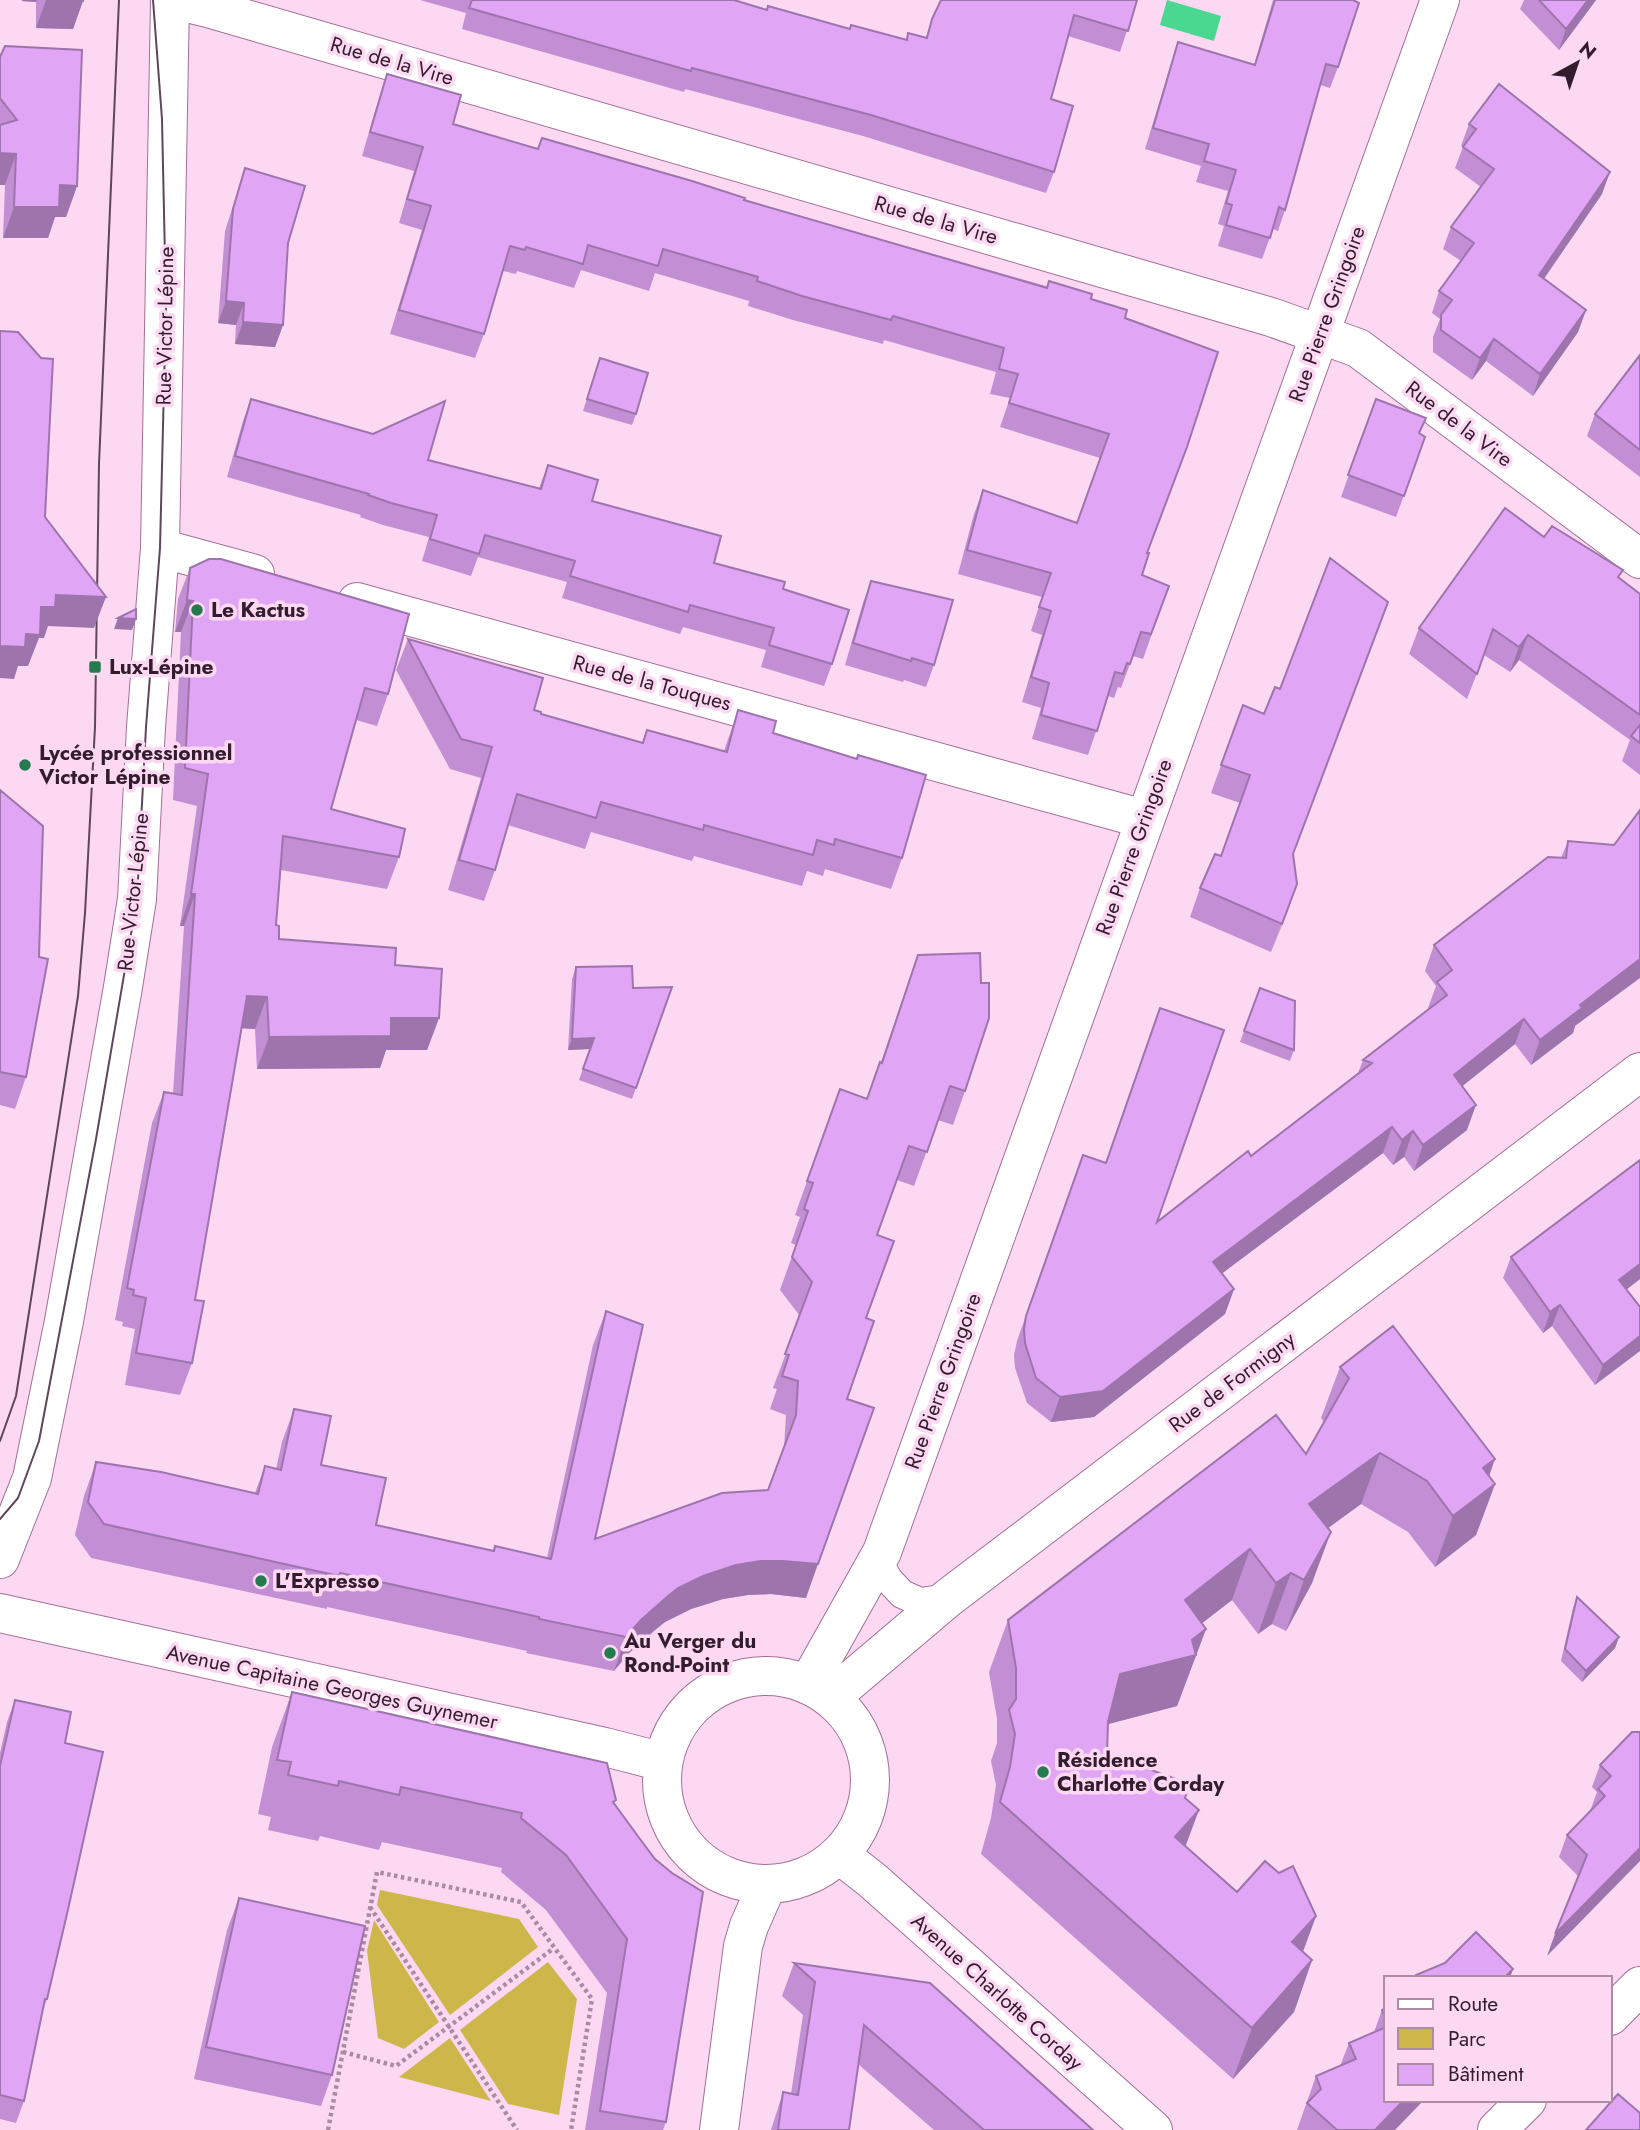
<svg xmlns="http://www.w3.org/2000/svg" width="1640" height="2130" font-family="Jost,sans-serif">
	<rect width="100%" height="100%" fill="#fdd8f2"/>
	<path fill="#cdb64a" d="M380,1890l139,29 19,28 -88,68 -73,-110z
		M374,1920l65,102 -35,27 -26,-11 -11,-87z
		M548,1962l29,37 -18,116 -51,-11 -48,-74z
		M450,2038l41,63 -92,-24z"/>
	<path fill="#4ad78f" d="M1167,0l54,16 -7,25 -54,-16z"/>
	<g fill="none" stroke-linecap="round" stroke-linejoin="round">
		<defs>
			<path id="service" d="M882,1552l-1,14 7,13 14,15 18,8 28,-4"/>
			<path id="minor" d="M175,0l33,8 1063,309 87,31 282,211
				M160,548l95,26
				M357,602l787,217
				M0,1559l32,-81 32,-157 59,-334 14,-88 9,-172 14,-179 10,-548
				M808,1684l74,-132 558,-1552
				M1610,2016l30,-30
				M1497,2130l30,-30"/>
			<path id="tertiary" d="M0,1613l605,134 58,15
				M662 1780a104 104 0 1 1 208 0a104 104 0 1 1-208 0Z
				M830,1698l118,-100 692,-526
				M840,1855l32,25 281,250
				M719,2130l24,-184 6,-20 18,-41"/>
		</defs>
		<use href="#service" stroke="#a56e96" stroke-width="30"/>
		<use href="#minor" stroke="#a56e96" stroke-width="40"/>
		<use href="#tertiary" stroke="#a56e96" stroke-width="40"/>
		<path stroke="#aa8ba1" stroke-width="4.5" stroke-dasharray="3.5 3.5" stroke-linecap="butt" d="M370,1907l147,223
			M343,2052l53,14 158,-118
			M328,2130l49,-258 144,30 71,97 -21,131"/>
		<use href="#service" stroke="#fff" stroke-width="28"/>
		<use href="#minor" stroke="#fff" stroke-width="38"/>
		<use href="#tertiary" stroke="#fff" stroke-width="38"/>
		<path stroke="#604659" stroke-width="2" d="M0,1441l16,-45 62,-400 7,-83 10,-186 4,-263 20,-464
			M0,1519l18,-21 21,-57 57,-302 41,-240 9,-172 14,-179 6,-243 -4,-186 -9,-119"/>
	</g>
	<path fill="#c28ed4" d="M22,0h61l-10,29 -37,-1v-26l-14,-1z
		M420,0h314l33,10 83,19 56,10 2,-6 18,4 6,-18 205,-19 -17,52 -52,-16 -17,63 3,73 -8,21 -183,-57 -178,-47 -1,3 -222,-63 4,-16z
		M1273,0h80l-15,67 -8,21 -10,-3 -35,125 -7,21 -5,-2 -11,30 -44,-13 6,-20 -6,-2 10,-33 -32,-9 5,-16 -56,-17 26,-85 7,-22 76,23z
		M1524,0h72l-37,50 -39,-41z
		M0,57l77,129 -11,31h-11l-7,21h-45l2,-53h-5z
		M387,74l66,50 85,25 4,-11 202,62 347,99 34,19 22,235 -5,22 27,11 -26,73 -10,-3 -12,32 -3,-1 -4,11 -6,-2 -20,59 -56,-16 9,-31 -19,-6 20,-67 -11,-4 11,-34 -84,-23 16,-60 9,-24 94,33 23,-65 -100,-31 10,-29 -20,-4 6,-22 -112,-32 -1,4 -90,-24 -45,-14 1,-5 -94,-28 -6,18 -68,-21 -7,18 -57,-17 -1,3 -13,-3 -19,63 -9,24 -85,-24 32,-104 -23,-7 15,-52 -52,-15 17,-58z
		M1469,124l133,70 -58,85 42,31 -8,22 -45,64 -47,-35 -14,19 -39,-28v-15l7,-18 -8,-6 7,-22 22,-30 -18,-12 8,-22 30,-40 -26,-19 8,-21 -2,-1z
		M245,168l43,75 -5,82 -8,22 -40,-3 1,-19 -18,-2 7,-92z
		M1640,355v122l-53,-41 8,-22z
		M600,358l36,56 -4,11 -49,-14z
		M251,399l177,61 111,28 9,-23 44,36 122,62 69,26 49,75 -8,22 -63,-19 5,-17 -83,-23 -3,7 -118,-36 5,-16 -89,-25 -7,19 -49,-15 7,-24 -46,-12 -23,-8 1,-2 -134,-38 16,-56z
		M1376,399l49,38 -29,80 -55,-20z
		M1544,537l76,42 20,15v181l-18,-14 8,-21 -111,-80 -9,12 -26,-17 -17,44 -58,-45 10,-26z
		M190,568l198,126 -11,32 -21,-6 -25,89 68,48 -12,32 -106,-19 -5,55 3,14 116,26 44,53 -12,32h-41l-6,18 -123,1 -2,-40 -13,-1 -47,272 -3,63 -12,32 -55,-10 10,-56 -13,-3 1,-4 -8,-2 37,-197 12,-31 9,1 11,-167h-4l17,-120 -24,-6 8,-168h-6l3,-33z
		M871,581l63,84 -8,22 -22,-7 -1,2 -58,-17 18,-62z
		M408,639l133,75 101,29 5,-13 77,21 14,-41 35,23 129,125 -11,31 -66,-20 -2,7 -16,-5 -5,15 -108,-30 -2,5 -101,-29 -6,17 -77,-24 -13,45 -11,31 -36,-11 33,-112 -31,-9 -54,-99z
		M1243,705l50,150 4,29 -26,68 -81,-35 10,-29 21,-32 19,-53 -29,-10z
		M0,790l26,287 -11,32 -15,-4z
		M1568,841l7,185 -2,7 -42,32 -16,-21 -53,42 5,44 -53,41 -10,-14 -11,8 -10,-12 -161,120 12,16 -9,25 -131,103 -43,5 -24,-19 -12,-35 -1,-13 3,-14 66,-186 74,67 94,-66 107,-83 5,-13 66,-51 -1,-1 8,-22 -11,-15 9,-26 127,-87z
		M918,955l47,136 -12,34 -15,-5 -24,66 -17,-6 -20,55 -11,83 -19,81 -41,199 -35,-4 -23,1 -25,4 -32,10 -26,13 -10,8 -27,24 -14,17 -88,-18 1,-2 -200,-44v2l-236,-51 -16,-23 9,-39 12,-34 159,31 10,-27 11,3 6,-27 12,-33 27,56 55,60 117,26 2,-5 52,12 46,-213 13,-34 -11,228 173,-49 16,-42 2,-33 -16,-6 7,-20 -4,-1 27,-72 -20,-26 16,-45 -5,-2 9,-26 -5,-2 45,-126 27,10 13,-37h1z
		M576,967l57,21 39,-1 -40,112 -53,-19 11,-31 -22,1 4,-71z
		M1260,988l34,62 -4,11 -50,-19z
		M1640,1160v119l-14,10 14,18 -45,78 -43,-59 -9,7 -40,-55 8,-21z
		M1340,1367l149,109 6,8 -19,51 -41,32 -27,-35 -47,-28 -33,24 -16,55 -26,48 -14,-7 -14,10 -26,-34 -30,23 4,6 -29,77 -69,18 -1,30 78,44 1,48 51,46 79,24 -13,36 9,8 -18,52 -61,67 -252,-225 10,-36 5,-33 -5,-24 6,-18v-24l-8,-47 19,-52 298,-166 18,-32 -3,-4z
		M1577,1597l42,40 -4,11 -33,34 -21,-21 12,-53z
		M292,1692l322,112 52,318 -3,8h-78l22,-137 -61,-83 -45,-38 1,-4 -120,-26 -3,8 -59,-14 -2,5 -50,-11 3,-13 -13,-3 14,-67z
		M15,1700l50,43 -18,256 -4,10 -19,92 -8,22 -16,-4v-366l7,-31z
		M1640,1732l-93,224 31,-80 -19,-19 8,-22 23,-24 7,-19 -5,-5 8,-22z
		M239,1898l93,177 -11,31 -127,-27 33,-149z
		M794,1963l299,167h-159l-76,-66 -9,66h-78l12,-38 8,2 12,-79 -21,-19z
		M1386,2008v92l9,30h-98l19,-54 24,-10 9,-23 25,-11 8,-22z"/>
	<path fill="#9e74ac" d="M22,0h15l-1,2 -14,-1z
		M46,0l37,1 -10,28 -37,-1z
		M1588,0h8l-37,50 7,-21z
		M0,153l16,1 -11,31h-5z
		M1610,172l-8,22 -71,103 8,-22z
		M60,185l17,1 -11,31h-11l-7,21h-45l11,-31z
		M226,301l18,2 -8,22 -18,-2z
		M1586,310l-8,22 -45,64 7,-22z
		M243,322l40,3 -8,22 -40,-3z
		M1494,339l-8,22 -14,19 8,-22z
		M56,595l50,2 -12,31 -46,-2 -4,12h-5l-11,28h-10l-4,13 -14,-1v-32l26,-12 15,-27z
		M187,600l6,1 -12,31h-6z
		M118,618l18,1 -4,11 -18,-1z
		M1528,635l-9,25 -9,12 9,-25z
		M1297,884l-10,29 -16,39 11,-28z
		M191,894h4l-11,32h-4z
		M1640,959v19l-65,48 -2,7 -42,32 9,-25 40,-35z
		M247,996l20,1 -12,32 -20,-1z
		M391,1018h48l-12,32h-41l-6,18 -123,1 12,-32z
		M1524,1019l-9,25 -70,56 9,-25z
		M594,1038l-4,11 -22,1 4,-11z
		M1476,1105l-9,25 -53,41 9,-26z
		M1392,1127l-9,26 -179,134 9,-25z
		M1413,1131l-9,26 -11,8 9,-25z
		M1640,1264v15l-28,22 7,-21z
		M1234,1289l-9,25 -131,103 -43,5 9,-25z
		M1560,1305l-8,21 -9,7 7,-21z
		M1640,1336v15l-45,34 8,-20z
		M1380,1453l-19,51 -70,51 18,-51z
		M1495,1459l-12,35 12,-10 -19,51 -41,32 18,-51 30,-48z
		M1331,1532l-19,51 -26,48 18,-51z
		M1250,1549l-18,51 -66,51 19,-51z
		M761,1561h22l35,3 -12,34 -35,-4 -23,1 -25,4 -32,10 -26,13 -10,8 -27,24 -14,17 12,-34 15,-17 37,-32 25,-12 33,-11z
		M1291,1573l-19,51 -14,10 18,-51z
		M1206,1629l-29,77 -76,20 19,-52 72,-34z
		M1619,1637l-4,11 -33,34 4,-11z
		M1199,1810l-19,51 -5,-24z
		M1640,1848v13l-93,95 8,-22z
		M1316,1916l-19,51 -5,-25z
		M1312,1960l-18,52 -61,67 19,-51z
		M1513,1969l-3,9h-6z
		M1404,2100h20l-29,30h-20z"/>
	<path fill="#e1a5f6" stroke="#9e74ac" stroke-width="2" d="M46,0h37v1z
		M472,0h262l33,10 1,-4 82,23 1,-4 56,15 1,-7 19,5 5,-19 9,-19h196l-9,31 -54,-16 -23,84 22,7 -19,66 -183,-57 -179,-47 -1,3 -222,-63z
		M1275,0h78l6,3 -21,64 -12,-3 -41,146 -6,-3 -9,31 -44,-13 6,-20 -6,-2 10,-33 -32,-9 5,-17 -56,-16 25,-86 77,23z
		M1539,0h49l-22,29z
		M5,46l77,4 -5,136 -17,-1 -1,22h-45l2,-53 -16,-1v-28l17,-5 -17,-22v-41z
		M387,74l74,21 -8,29 85,25 4,-11 150,43 53,17 -1,2 303,88 2,-7 43,13 -1,5 36,11 -2,8 93,34 -31,95 -40,106h2l-7,22 27,11 -18,48 -10,-2 -11,32 -3,-1 -4,11 -8,-2 -18,59 -56,-16 8,-32 -18,-6 20,-66 -12,-4 12,-34 -84,-23 16,-60 94,33 32,-89 -100,-31 9,-29 -19,-5 5,-21 -111,-32 -2,4 -89,-24 -45,-15 1,-4 -95,-28 -5,17 -70,-21 -5,19 -57,-17 -1,3 -15,-4 -26,88 -85,-24 32,-104 -24,-7 16,-52 -53,-15z
		M1499,84l111,88 -71,103 47,35 -46,64 -46,-35 -14,19 -39,-28v-15l11,-15 -13,-9 35,-48 -23,-16 43,-58 -31,-22 13,-18 -7,-5z
		M245,168l60,18 -17,57 -5,82 -40,-3 1,-19 -18,-2 7,-92z
		M0,331l18,1 23,26 12,1 -8,158 61,80 -50,-2 -1,12h-14l-1,28 -14,-1 -1,13 -25,-1z
		M1640,355v95l-45,-36z
		M600,358l48,15 -12,41 -49,-15z
		M251,399l122,35 72,-33 -17,59 113,29 7,-24 50,15 -6,21 129,35 -7,27 71,19 -2,7 66,21 -17,54 -63,-19 5,-17 -84,-23 -2,7 -118,-36 5,-15 -90,-26 -6,19 -49,-15 7,-24 -46,-12 -23,-8 1,-1 -134,-38z
		M1376,399l50,19 -7,15 6,4 -21,59 -56,-21z
		M1505,508l39,29 8,-11 71,44 -5,7 22,17v121l-112,-80 -9,12 -26,-18 -16,45 -58,-46z
		M1330,558l58,44 -95,252 4,30 -15,40 -82,-36 15,-34 6,2 29,-81 -29,-10 22,-60 21,9 11,-27 5,2z
		M209,559h12l188,55 -21,80 -23,-6 -34,121 74,20 -6,28 -116,-21 -7,89 3,1v13l117,9 -1,17 47,4 -3,49h-48v18l-122,1 -2,-40 -20,-1 -52,304 9,1 -12,62 -56,-10 10,-55 -13,-3 1,-5 -7,-2 37,-196 18,3 13,-201h-4l17,-120 -23,-6 8,-167 -6,-1 3,-32z
		M871,581l82,19 -19,65 -22,-7 -1,3 -58,-18z
		M136,609v10l-18,-1z
		M408,639l135,39 -9,32 7,2v2l102,29 4,-13 80,22 11,-42 38,11 -3,12 84,26 1,-4 68,20 -24,83 -67,-19 -1,6 -17,-5 -4,15 -109,-30 -1,5 -102,-28 -5,16 -79,-24 -22,76 -36,-10 33,-113 -31,-8z
		M1640,725v18l-9,-7z
		M0,790l43,36 -4,131 9,2 -22,118 -26,-5z
		M1640,810v149l-60,46 2,3 -42,32 -16,-21 -70,56 22,30 -53,40 -10,-14 -11,9 -10,-13 -179,135 21,27 -131,102 -43,6 -24,-19 -11,-35 -1,-14 2,-13 57,-161 23,8 54,-155 64,22 -67,192 91,-71 3,5 121,-93 -9,-3 84,-65 -10,-13 15,-12 -18,-25 114,-88 18,1 2,-17 46,4z
		M980,953l1,30h8v35l-24,73 -15,-5 -23,66 -18,-6 -32,89 17,6 -28,77 8,3 -27,78 27,9 -56,156 -35,-3h-22l-25,4 -33,11 -25,12 -10,8 -27,24 -15,17 -87,-18v-2l-199,-44 -1,3 -235,-52 -16,-22 8,-40 65,10 97,22 7,-28 16,4 13,-61 37,7 -10,49 65,13 -10,47 118,26 1,-5 56,13 55,-248 37,14 -48,214 127,-46 46,-3 28,-75 2,-34 -16,-5 7,-21 -4,-1 27,-72 -20,-25 16,-46 -4,-2 9,-26 -6,-2 33,-92 27,10 13,-37 2,1 36,-108z
		M632,966l1,22 39,-1 -36,101 -53,-19 11,-31 -22,1 4,-72z
		M1260,988l35,13 -1,49 -50,-19z
		M1640,1160v104l-21,16 21,27v29l-37,29 -43,-60 -10,7 -39,-55z
		M1393,1326l102,133 -12,9 12,16 -42,32 -26,-35 -47,-28 -71,51 22,28 -27,48 -13,-7 -15,10 -26,-34 -65,51 21,29 -14,11 4,15 -76,19 -12,48 -1,32 83,30 -5,14 14,12 -24,27 62,55 28,-31 14,12 14,-7 23,50 -24,26 20,18 -60,68 -252,-226 10,-35 5,-33 -6,-24 7,-11v-31l-8,-48 268,-205 30,39 43,-76 -9,-11z
		M1577,1597l42,40 -33,34 -21,-22z
		M292,1692l315,71 9,37 -3,2 27,37 15,20 17,14 31,19 -37,230 -66,-11 27,-172 -61,-84 -45,-37 1,-5 -121,-26 -2,8 -60,-14 -1,5 -50,-11 3,-13 -14,-2z
		M15,1700l56,12 -6,31 38,9 -36,162 -20,85h-2l-21,102 -24,-6v-329z
		M1632,1732h8v116l-85,86 32,-79 -20,-20 38,-39 -7,-7 13,-13 -11,-11z
		M239,1898l126,28 -33,149 -126,-28z
		M1476,1932l37,37 -9,9h-87l-1,-3 29,-12z
		M794,1963l136,20 163,147h-109l-120,-105 -15,105h-71l5,-38 15,3 17,-113z
		M1386,2008v13l-4,-11z
		M1386,2027v73h18l-29,30h-38l-30,-27 14,-14 -5,-13 40,-17 -7,-16z
		M1618,2094l22,19v17h-54z"/>
	<g fill="#247b4f" stroke="#fdd8f2" stroke-width="2.5">
		<circle cx="197" cy="610" r="7"/>
		<rect x="88" y="660" width="14" height="14" rx="3.5"/>
		<circle cx="25" cy="765" r="7"/>
		<circle cx="261" cy="1581" r="7"/>
		<circle cx="610" cy="1653" r="7"/>
		<circle cx="1043" cy="1772" r="7"/>
	</g>
	<g text-anchor="middle" stroke-width="7" stroke-linejoin="round" paint-order="stroke">
		<g font-size="21" fill="#331d2d" stroke="#fdd8f2">
			<text transform="translate(392 61) rotate(16)" y="7">Rue de la Vire</text>
			<text transform="translate(936 220) rotate(16)" y="7">Rue de la Vire</text>
			<text transform="translate(1327 314) rotate(-70)" y="7">Rue Pierre Gringoire</text>
			<text transform="translate(165 326) rotate(-89)" y="7">Rue Victor Lépine</text>
			<text transform="translate(1459 424) rotate(37)" y="7">Rue de la Vire</text>
			<text transform="translate(652 683) rotate(15)" y="7">Rue de la Touques</text>
			<text transform="translate(1134 847) rotate(-70)" y="7">Rue Pierre Gringoire</text>
			<text transform="translate(133 892) rotate(-84)" y="7">Rue Victor Lépine</text>
			<text transform="translate(943 1381) rotate(-70)" y="7">Rue Pierre Gringoire</text>
			<text transform="translate(1232 1382) rotate(-37)" y="7">Rue de Formigny</text>
			<text transform="translate(332 1687) rotate(12)" y="7">Avenue Capitaine Georges Guynemer</text>
			<text transform="translate(997 1992) rotate(42)" y="7">Avenue Charlotte Corday</text>
		</g>
		<g font-size="21" font-weight="bold" fill="#331d2d" stroke="#fdd8f2" text-anchor="start">
			<text x="211" y="617">Le Kactus</text>
			<text x="109" y="674">Lux-Lépine</text>
			<text x="39" y="760">Lycée professionnel<tspan x="39" dy="24">Victor Lépine</tspan></text>
			<text x="275" y="1588">L'Expresso</text>
			<text x="624" y="1648">Au Verger du<tspan x="624" dy="24">Rond-Point</tspan></text>
			<text x="1057" y="1767">Résidence<tspan x="1057" dy="24">Charlotte Corday</tspan></text>
		</g>
	</g>
	<rect x="1384" y="1976" width="228" height="126" fill="#fdd8f2" stroke="#ac8da3" stroke-width="2"/>
	<rect x="1398" y="1999" width="35" height="10" fill="#ffffff" stroke="#ac8da3" stroke-width="2"/>
	<text x="1448" y="2011" font-size="21" fill="#331d2d">Route</text>
	<rect x="1398" y="2028" width="35" height="21" fill="#cdb64a" stroke="#ac8da3" stroke-width="2"/>
	<text x="1448" y="2046" font-size="21" fill="#331d2d">Parc</text>
	<rect x="1398" y="2064" width="35" height="21" fill="#e1a5f6" stroke="#ac8da3" stroke-width="2"/>
	<text x="1448" y="2081" font-size="21" fill="#331d2d">Bâtiment</text>
	<g transform="translate(1577 63) rotate(40)" stroke="#fdd8f2" stroke-width="5" paint-order="stroke">
	<path d="M0-5L12 26L0 18L-12 26Z" fill="#331d2d"/>
	<text y="-10" font-size="19" font-weight="bold" text-anchor="middle" fill="#331d2d">N</text>
	</g>
</svg>
